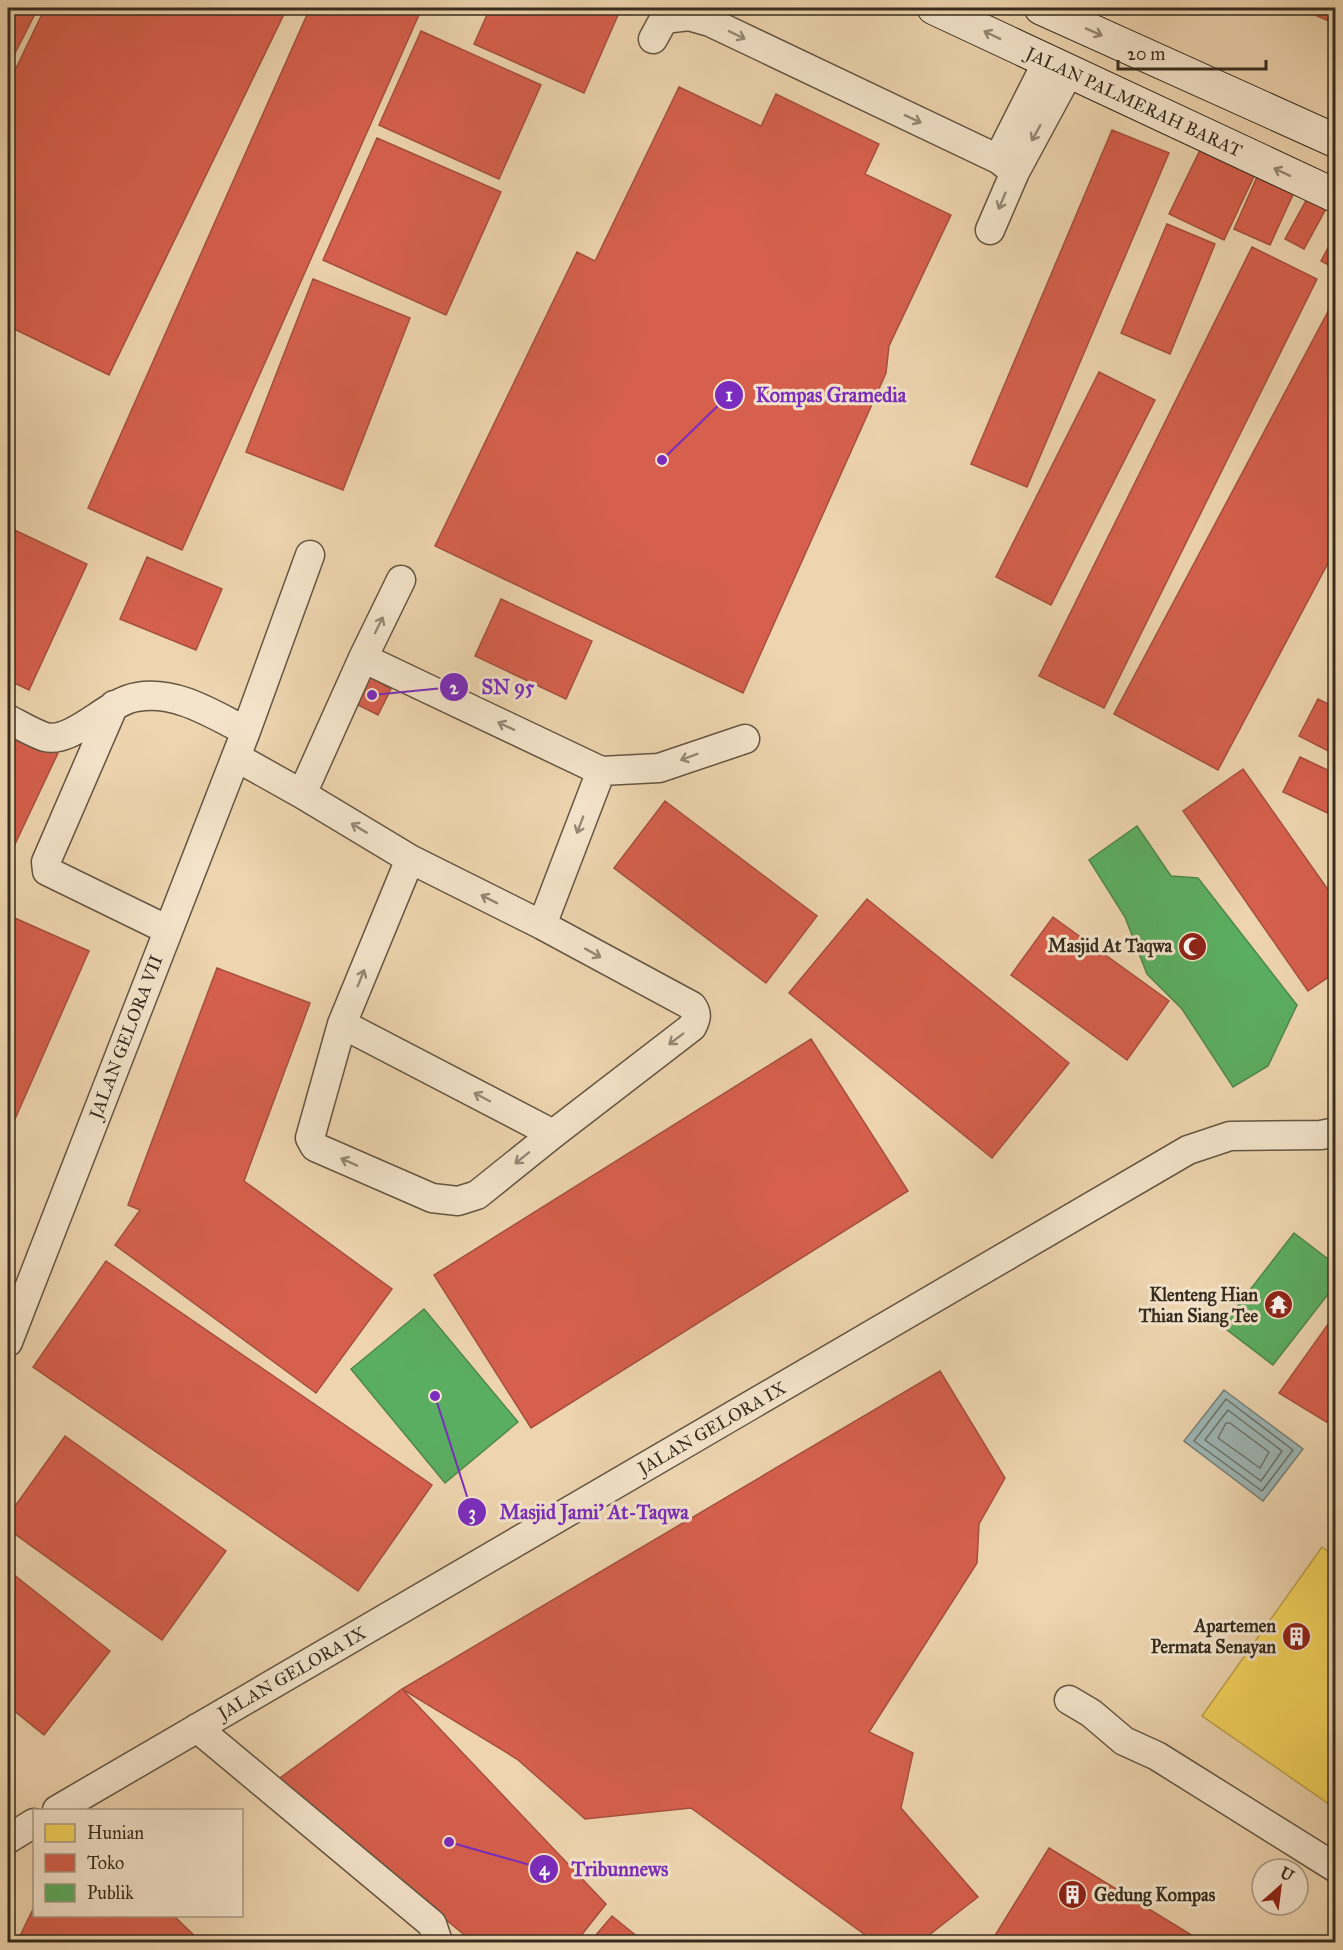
<svg xmlns="http://www.w3.org/2000/svg" width="1343" height="1950" font-family="'IM FELL Great Primer',serif">
	<rect width="100%" height="100%" fill="#eed5af"/>
	<filter id="stains"><feTurbulence type="fractalNoise" baseFrequency=".00333" numOctaves="4"/><feColorMatrix values="0 0 0 0 .2 0 0 0 0 .09 0 0 0 0 .02 0 0 0 .5 -.17"/></filter>
	<radialGradient id="worn" r=".72"><stop offset=".6" stop-color="#630" stop-opacity="0"/><stop offset="1" stop-color="#630" stop-opacity=".3"/></radialGradient>
	<path fill="#9db6b5" stroke="#747f79" stroke-width="1.5" d="M1224,1390l79,59 -40,52 -79,-60z"/>
	<path fill="#f6d55c" stroke="#bca24a" stroke-width="1.5" d="M1322,1547l14,10v252l-134,-93z"/>
	<path fill="#d6604d" stroke="#a6503f" stroke-width="1.5" d="M8,8h30l-30,59z
		M45,8h242l-178,367 -101,-49v-241z
		M310,8h112l-240,542 -94,-42z
		M490,8h131l-37,85 -110,-49z
		M1299,8h37v16z
		M421,31l120,54 -42,94 -120,-54z
		M679,87l82,39 15,-32 103,50 -14,30 86,41 -62,131 -3,27 -143,320 -308,-147 142,-294 18,9z
		M1112,130l57,23 -142,334 -56,-23z
		M377,138l124,54 -55,123 -123,-55z
		M1202,146l54,26 -32,68 -55,-26z
		M1260,170l37,16 -27,59 -36,-16z
		M1309,195l19,10 -24,44 -19,-10z
		M1167,224l48,20 -45,110 -49,-21z
		M1336,233v36l-15,-8z
		M1252,247l65,32 -213,429 -65,-32z
		M313,279l97,39 -67,172 -97,-38z
		M1331,306l5,2v240l-118,222 -104,-56z
		M1099,372l56,28 -104,205 -55,-28z
		M8,527l79,37 -58,126 -21,-10z
		M147,557l75,32 -26,61 -76,-31z
		M501,599l91,42 -26,58 -91,-43z
		M366,675l25,14 -13,26 -26,-13z
		M1318,699l18,9v47l-37,-19z
		M8,729l50,24 -50,106z
		M1300,757l36,17v43l-53,-25z
		M1243,769l93,132v71l-28,19 -125,-180z
		M665,801l152,115 -51,67 -152,-115z
		M867,899l202,164 -77,95 -203,-165z
		M8,915l81,36 -81,184z
		M1053,917l116,84 -42,59 -116,-85z
		M217,968l93,35 -66,178 148,108 -76,104 -201,-148 25,-35 -12,-5z
		M811,1039l97,152 -377,237 -97,-153z
		M106,1261l326,224 -74,106 -325,-224z
		M1336,1313v115l-57,-35z
		M940,1371l65,107 -26,46 -2,39 -108,169 44,21 -12,55 77,89 -58,45h-45l-184,-134 -106,11 -68,-60 -115,-70z
		M65,1436l161,115 -64,89 -154,-111v-13z
		M8,1570l102,81 -66,84 -36,-29z
		M402,1689l204,215 -30,38h-103l-196,-162z
		M1049,1848l154,94h-212z
		M34,1907v9h140l27,26h-184z
		M612,1916l32,26h-54z"/>
	<path fill="#5aae61" stroke="#4f874d" stroke-width="1.5" d="M1137,826l34,50 27,2 99,127 -29,61 -35,21 -51,-78 -35,-35 -22,-57 -36,-57z
		M1294,1233l42,32v19l-63,81 -51,-39z
		M424,1309l94,113 -73,61 -94,-114z"/>
	<g fill="none" stroke-linecap="round" stroke-linejoin="round">
		<path stroke="#6a716a" stroke-width="1.5" d="M1226,1399l67,51 -31,41 -68,-50z
			M1228,1410l54,41 -21,30 -56,-41z
			M1226,1423h4l39,29 -9,16 -42,-30z"/>
		<defs>
			<path id="lane" d="M653,39l11,-20 25,-3 21,6 288,137 17,13
				M998,159l49,-97
				M990,230l25,-58 54,-100
				M401,580l-38,78 238,113 58,-3 86,-29
				M363,658l-61,136 108,65 132,66 150,81c6,8 4,13 0,21l-139,107 -76,61 -19,6 -26,-3 -117,-51 -5,-9 32,-114 68,-165
				M114,705l-68,157 1,9 121,59
				M8,719c12,6 25,14 37,18 28,7 63,-36 92,-40 39,-7 75,17 109,34
				M236,757l66,37
				M542,925l59,-154
				M342,1024l211,110
				M8,1342l238,-611 64,-176
				M1069,1700l22,13 33,28 33,15 179,112
				M197,1728l235,196 6,18
				M57,1810l1131,-660 42,-14 91,-1 15,-3
				M8,1839l26,-16"/>
			<path id="secondary" d="M934,8l402,188
				M1041,8l295,133"/>
		</defs>
		<use href="#lane" stroke="#645643" stroke-width="31"/>
		<use href="#secondary" stroke="#362c1f" stroke-width="35"/>
		<use href="#lane" stroke="#f4e4cb" stroke-width="28"/>
		<use href="#secondary" stroke="#f4e4cb" stroke-width="33"/>
	</g>
	<defs><path id="oneway-shaft" d="M-6 0H5M1.5-3L5.5 0L1.5 3" fill="none" stroke-width="1.6" stroke-linecap="round" stroke-linejoin="round" transform="scale(1.5)"/></defs>
	<g stroke="#958875">
		<use href="#oneway-shaft" transform="translate(1094 32) rotate(24)"/>
		<use href="#oneway-shaft" transform="translate(737 35) rotate(26)"/>
		<use href="#oneway-shaft" transform="translate(992 35) rotate(-154)"/>
		<use href="#oneway-shaft" transform="translate(913 119) rotate(25)"/>
		<use href="#oneway-shaft" transform="translate(1036 133) rotate(119)"/>
		<use href="#oneway-shaft" transform="translate(1282 172) rotate(-155)"/>
		<use href="#oneway-shaft" transform="translate(1002 201) rotate(113)"/>
		<use href="#oneway-shaft" transform="translate(379 625) rotate(-64)"/>
		<use href="#oneway-shaft" transform="translate(506 726) rotate(-155)"/>
		<use href="#oneway-shaft" transform="translate(689 757) rotate(159)"/>
		<use href="#oneway-shaft" transform="translate(580 825) rotate(111)"/>
		<use href="#oneway-shaft" transform="translate(359 828) rotate(-149)"/>
		<use href="#oneway-shaft" transform="translate(489 899) rotate(-153)"/>
		<use href="#oneway-shaft" transform="translate(593 953) rotate(29)"/>
		<use href="#oneway-shaft" transform="translate(361 978) rotate(-68)"/>
		<use href="#oneway-shaft" transform="translate(676 1039) rotate(143)"/>
		<use href="#oneway-shaft" transform="translate(482 1097) rotate(-152)"/>
		<use href="#oneway-shaft" transform="translate(522 1158) rotate(141)"/>
		<use href="#oneway-shaft" transform="translate(349 1162) rotate(-156)"/>
	</g>
	<defs>
		<symbol id="mosque-disc" viewBox="-11 -11 22 22"><circle r="9.5" fill="#8f2418" stroke="#f4e4cb"/><path d="M3.5-4.9A6 6 0 1 0 3.5 4.9A5 5 0 1 1 3.5-4.9Z" fill="#fff"/></symbol>
		<symbol id="temple-disc" viewBox="-11 -11 22 22"><circle r="9.5" fill="#8f2418" stroke="#f4e4cb"/><path d="M0-6L5-2H3V0L6.5 2.5H4V6H1.5V3h-3V6H-4V2.5H-6.5L-3 0V-2H-5Z" fill="#fff"/></symbol>
		<symbol id="building-disc" viewBox="-11 -11 22 22"><circle r="9.5" fill="#8f2418" stroke="#f4e4cb"/><path d="M-4-6H4V6H1V3H-1V6H-4ZM-2.5-4.3h1.7v1.8h-1.7ZM.8-4.3h1.7v1.8H.8ZM-2.5-1h1.7V.8h-1.7ZM.8-1h1.7V.8H.8Z" fill="#fff"/></symbol>
	</defs>
	<g fill-rule="evenodd">
		<use href="#mosque-disc" x="1176" y="930" width="33" height="33"/>
		<use href="#temple-disc" x="1262" y="1288" width="33" height="33"/>
		<use href="#building-disc" x="1280" y="1620" width="33" height="33"/>
		<use href="#building-disc" x="1056" y="1878" width="33" height="33"/>
	</g>
	<g text-anchor="middle" stroke-width="6" stroke-linejoin="round" paint-order="stroke">
		<g font-size="18" fill="#362c1f" stroke="#f4e4cb">
			<text transform="translate(1134 102) rotate(25)" y="6">JALAN PALMERAH BARAT</text>
			<text transform="translate(126 1037) rotate(-69)" y="6">JALAN GELORA VII</text>
			<text transform="translate(712 1428) rotate(-30)" y="6">JALAN GELORA IX</text>
			<text transform="translate(292 1673) rotate(-30)" y="6">JALAN GELORA IX</text>
		</g>
		<g font-size="18" font-weight="bold" fill="#362c1f" stroke="#f4e4cb" text-anchor="end">
			<text x="1172" y="952">Masjid At Taqwa</text>
			<text x="1258" y="1301">Klenteng Hian<tspan x="1258" dy="21">Thian Siang Tee</tspan></text>
			<text x="1276" y="1632">Apartemen<tspan x="1276" dy="21">Permata Senayan</tspan></text>
			<text x="1094" y="1901" text-anchor="start">Gedung Kompas</text>
		</g>
	</g>
	<path fill="none" stroke="#7b2cbf" stroke-width="2" d="M662 460L729 395M372 695L454 687M435 1396L472 1512M449 1842L544 1869"/>
	<g fill="#7b2cbf" stroke="#f4e4cb" stroke-width="2">
		<circle cx="662" cy="460" r="6"/>
		<circle cx="372" cy="695" r="6"/>
		<circle cx="435" cy="1396" r="6"/>
		<circle cx="449" cy="1842" r="6"/>
		<circle cx="729" cy="395" r="15"/>
		<circle cx="454" cy="687" r="15"/>
		<circle cx="472" cy="1512" r="15"/>
		<circle cx="544" cy="1869" r="15"/>
	</g>
	<g font-size="18" text-anchor="middle" font-weight="bold" fill="#fff">
		<text x="729" y="401">1</text>
		<text x="454" y="694">2</text>
		<text x="472" y="1519">3</text>
		<text x="544" y="1875">4</text>
	</g>
	<g font-size="20" text-anchor="middle" font-weight="bold" fill="#7b2cbf" stroke="#f4e4cb" stroke-width="6" stroke-linejoin="round" paint-order="stroke">
		<text x="831" y="402">Kompas Gramedia</text>
		<text x="508" y="694">SN 95</text>
		<text x="594" y="1519">Masjid Jami' At-Taqwa</text>
		<text x="620" y="1876">Tribunnews</text>
	</g>
	<rect width="1343" height="1950" fill="none" stroke="#eed5af" stroke-width="30"/>
	<rect x="9" y="9" width="1325" height="1932" fill="none" stroke="#362c1f" stroke-width="3"/>
	<rect x="15" y="15" width="1313" height="1920" fill="none" stroke="#362c1f" stroke-width="1.5"/>
	<rect x="33" y="1809" width="210" height="108" fill="#f4e4cb" stroke="#a89a86" stroke-width="1.5"/>
	<rect x="45" y="1824" width="30" height="18" fill="#f6d55c" stroke="#a89a86" stroke-width="1.5"/>
	<text x="87" y="1839" font-size="18" fill="#362c1f">Hunian</text>
	<rect x="45" y="1854" width="30" height="18" fill="#d6604d" stroke="#a89a86" stroke-width="1.5"/>
	<text x="87" y="1869" font-size="18" fill="#362c1f">Toko</text>
	<rect x="45" y="1884" width="30" height="18" fill="#5aae61" stroke="#a89a86" stroke-width="1.5"/>
	<text x="87" y="1899" font-size="18" fill="#362c1f">Publik</text>
	<g transform="translate(1280 1887) rotate(28)"><circle r="28" fill="#f4e4cb" stroke="#a89a86" stroke-width="1.5"/>
	<path d="M0-4.5L10 22L0 15L-10 22Z" fill="#8f2418"/>
	<text y="-9" font-size="16" font-weight="bold" text-anchor="middle" fill="#362c1f">U</text>
	</g>
	<path d="M1118 60v9h148v-9" fill="none" stroke="#362c1f" stroke-width="3"/>
	<text x="1127" y="60" font-size="18" fill="#362c1f" stroke="#f4e4cb" stroke-width="4.5" paint-order="stroke">20 m</text>
	<rect width="100%" height="100%" filter="url(#stains)"/>
	<rect width="100%" height="100%" fill="url(#worn)"/>
</svg>
